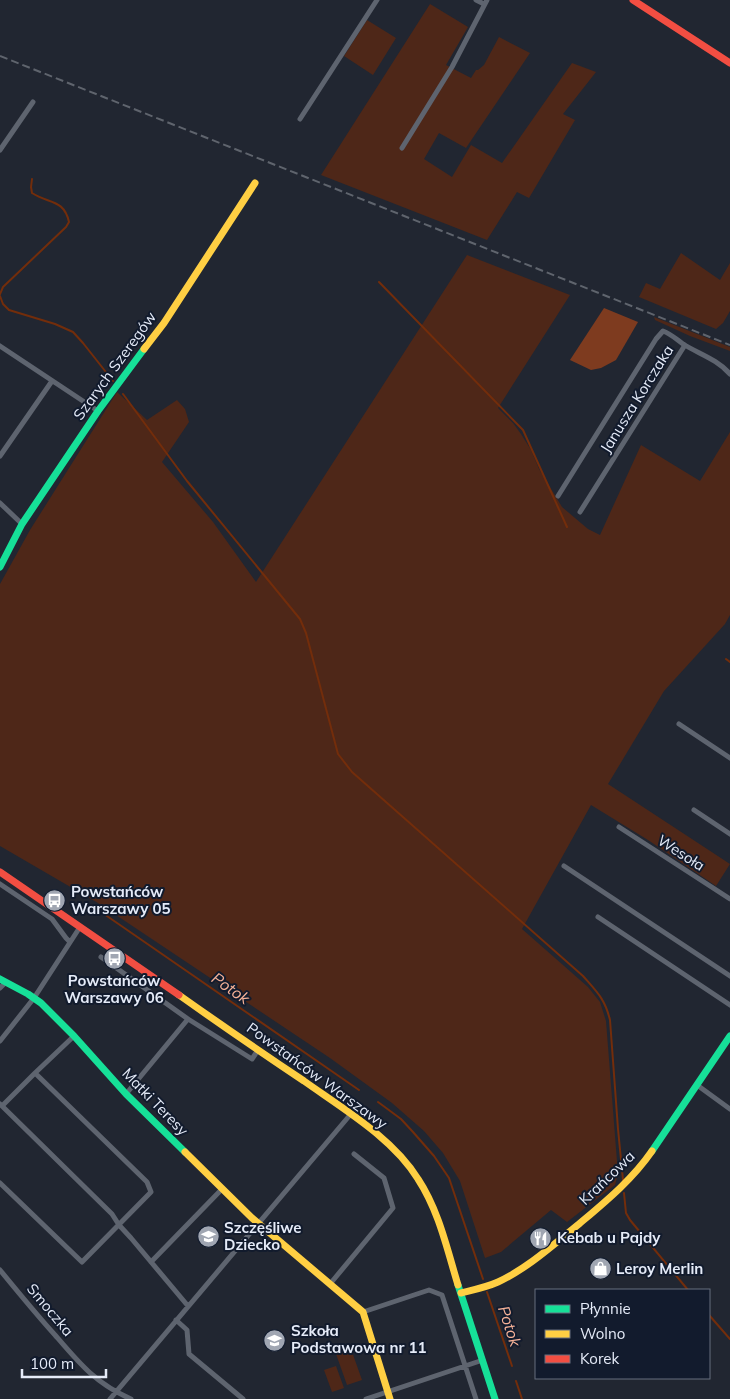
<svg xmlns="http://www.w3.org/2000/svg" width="730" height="1399" font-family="Mulish,sans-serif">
	<rect width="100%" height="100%" fill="#212631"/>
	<path fill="#4e2718" d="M430,4l38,23 -22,38 25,13 5,-8h2l6,-5 15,-28 31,16 -64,95 -27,-15 -15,26 28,18 19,-32 31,18 70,-100 24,9 -33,42 12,6 -46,78 -12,-6 -30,48 -166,-65z
		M367,20l29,18 -23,37 -29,-19z
		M681,253l39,27 10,-17v48l-7,12 -7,6 -77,-32 7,-14 14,6z
		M467,255l103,40 -72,113 15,15 8,11 10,16 8,19 23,38 26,22 12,6 41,-90 59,36 30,-49v183l-5,9 -61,67 -56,93 122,80 -14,22 -68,-46 -57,-35 -69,124 66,58 12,15 6,19 12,153 -3,11 -48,37 -16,-12 -50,42 -16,6 -25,-77 -17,-28 -19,-22 -32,-28 -62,-45 -232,-155 -98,-57v-262l30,-54 87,-138 30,28 30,-20 8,9 4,13 -27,40 51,60 43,60z
		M654,317l76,30v4l-40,-15 -35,-16z
		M351,1349l11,31 -15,5 -11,-31z
		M336,1366l8,22 -12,4 -8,-22z"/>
	<path fill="#7e3b1f" d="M604,308l34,14 -22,38 -15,8 -10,2 -21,-10z"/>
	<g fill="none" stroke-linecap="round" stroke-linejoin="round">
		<path stroke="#732d0b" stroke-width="2" d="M379,282l144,148 44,97
			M0,294l3,-7 63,-60 3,-5c-5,-23 -20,-18 -37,-29l-1,-6 1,-8
			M0,296l3,8 6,6 46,14 18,8 10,11 30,38
			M123,394l64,87 113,138 6,14 32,121 14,18 231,204c14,16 22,23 27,44l8,109 5,51
			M726,659l4,3
			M91,905l268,185
			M378,1102l23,17 12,13 21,24 15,22 34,101
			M624,1193l2,20 4,7 58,70
			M487,1292l25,74
			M709,1315l21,24
			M516,1381l6,18"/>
		<path stroke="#5e646f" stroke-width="5" d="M476,0l8,4
			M300,119l77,-119
			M402,148l50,-81 35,-67
			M0,150l33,-48
			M0,346l98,65
			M0,456l52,-75
			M558,496l98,-157 7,-8c8,3 13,8 20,13 16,10 34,15 47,30
			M0,503l22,21
			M580,512l105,-167
			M679,724l51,34
			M694,810l36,24
			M619,827l111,72
			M564,866l166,110
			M0,884l52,35 14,19 4,4
			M598,917l132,88
			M101,957l87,62 64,40 6,-9
			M0,988l6,-6
			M0,1041l34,-43 46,-71
			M697,1085l33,24
			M126,1094l62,-75
			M0,1104l112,110 7,11 12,13 57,68
			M2,1106l33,-33 39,-37
			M0,1183l82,79 69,-70 -4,-10 -112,-109
			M151,1262l71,-73
			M0,1270c18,22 36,44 55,65 24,28 41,49 76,64
			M330,1284l63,-76 -9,-30 -30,-24
			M363,1312l66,-22 13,5 34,104
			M176,1320l11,10 2,24 54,45
			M110,1399l240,-284
			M366,1399l117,-39"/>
		<path stroke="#16e098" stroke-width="7" d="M0,567l22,-43 76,-113 46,-62
			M0,979l28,15 13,9 33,33 52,58 59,58
			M652,1151l78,-115
			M458,1285l37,114"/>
		<path stroke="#ffcf43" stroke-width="7" d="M144,349l20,-26 91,-140
			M179,995c41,29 83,58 125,86 38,27 89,57 114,98 21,32 29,70 40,106
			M185,1152l67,66 111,94 27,87
			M461,1293c12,-3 26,-6 37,-11 30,-14 55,-37 81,-58 26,-22 53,-44 73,-73"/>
		<path stroke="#f24e42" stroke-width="7" d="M633,0l97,63
			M0,872l179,123"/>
		<path stroke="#5f646d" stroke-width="2" stroke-dasharray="8 4" stroke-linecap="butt" d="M0,56l730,289"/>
	</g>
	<defs>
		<symbol id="bus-disc" viewBox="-11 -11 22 22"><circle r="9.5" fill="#a0a6b2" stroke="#121b2d"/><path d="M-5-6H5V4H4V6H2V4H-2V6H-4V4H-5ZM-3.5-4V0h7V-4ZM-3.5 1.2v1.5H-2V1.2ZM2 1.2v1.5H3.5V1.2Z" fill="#fff"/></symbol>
		<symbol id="school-disc" viewBox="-11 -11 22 22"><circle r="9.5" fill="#a0a6b2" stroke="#121b2d"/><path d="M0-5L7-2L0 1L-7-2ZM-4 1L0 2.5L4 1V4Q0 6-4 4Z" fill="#fff"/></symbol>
		<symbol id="restaurant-disc" viewBox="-11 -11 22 22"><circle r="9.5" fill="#a0a6b2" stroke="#121b2d"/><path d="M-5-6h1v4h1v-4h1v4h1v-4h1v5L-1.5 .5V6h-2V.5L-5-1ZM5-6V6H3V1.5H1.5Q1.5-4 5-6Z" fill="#fff"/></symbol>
		<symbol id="shop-disc" viewBox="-11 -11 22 22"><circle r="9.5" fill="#a0a6b2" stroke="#121b2d"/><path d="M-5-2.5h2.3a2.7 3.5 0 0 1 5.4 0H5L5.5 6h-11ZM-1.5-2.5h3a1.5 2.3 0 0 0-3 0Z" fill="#fff"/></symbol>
	</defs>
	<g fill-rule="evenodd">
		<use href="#bus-disc" x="42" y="888" width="25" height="25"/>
		<use href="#bus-disc" x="102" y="946" width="25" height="25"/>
		<use href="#school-disc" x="196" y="1224" width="25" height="25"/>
		<use href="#restaurant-disc" x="528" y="1226" width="25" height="25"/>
		<use href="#shop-disc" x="588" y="1256" width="25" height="25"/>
		<use href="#school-disc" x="262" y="1328" width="25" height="25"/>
	</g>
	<g text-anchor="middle" stroke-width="4" stroke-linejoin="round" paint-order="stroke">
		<g font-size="15" fill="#e5ebf8" stroke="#121b2d">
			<text transform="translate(115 366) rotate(-54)" y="5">Szarych Szeregów</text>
			<text transform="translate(637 399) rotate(-58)" y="5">Janusza Korczaka</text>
			<text transform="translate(681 853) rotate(33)" y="5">Wesoła</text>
			<text transform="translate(317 1076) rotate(36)" y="5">Powstańców Warszawy</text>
			<text transform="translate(155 1102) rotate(46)" y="5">Matki Teresy</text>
			<text transform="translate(607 1178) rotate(-44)" y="5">Krańcowa</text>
			<text transform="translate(50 1310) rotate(50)" y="5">Smoczka</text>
		</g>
		<g font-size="15" font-weight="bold" fill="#e5ebf8" stroke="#121b2d" text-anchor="start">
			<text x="71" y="897">Powstańców<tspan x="71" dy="17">Warszawy 05</tspan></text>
			<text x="114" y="986" text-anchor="middle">Powstańców<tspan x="114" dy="17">Warszawy 06</tspan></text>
			<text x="224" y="1233">Szczęśliwe<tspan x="224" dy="17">Dziecko</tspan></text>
			<text x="557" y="1243">Kebab u Pajdy</text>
			<text x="616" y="1274">Leroy Merlin</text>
			<text x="291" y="1336">Szkoła<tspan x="291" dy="17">Podstawowa nr 11</tspan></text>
		</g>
		<g font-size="16" font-style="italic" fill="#f6b297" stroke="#121b2d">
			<text transform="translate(231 988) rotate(35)" y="6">Potok</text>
			<text transform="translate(510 1326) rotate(72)" y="6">Potok</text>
		</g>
	</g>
	<rect x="535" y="1289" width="175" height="90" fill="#121b2d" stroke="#666e7e"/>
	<rect x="545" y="1305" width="25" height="8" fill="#16e098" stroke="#666e7e"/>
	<text x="580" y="1314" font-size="15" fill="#e5ebf8">Płynnie</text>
	<rect x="545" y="1330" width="25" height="8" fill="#ffcf43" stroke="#666e7e"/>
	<text x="580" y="1339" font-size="15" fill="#e5ebf8">Wolno</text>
	<rect x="545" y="1355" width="25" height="8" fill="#f24e42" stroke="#666e7e"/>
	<text x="580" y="1364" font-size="15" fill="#e5ebf8">Korek</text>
	<path d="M22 1369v8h84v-8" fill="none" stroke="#e5ebf8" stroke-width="2.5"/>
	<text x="30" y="1369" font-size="15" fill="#e5ebf8" stroke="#121b2d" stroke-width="4" paint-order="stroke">100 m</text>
</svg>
